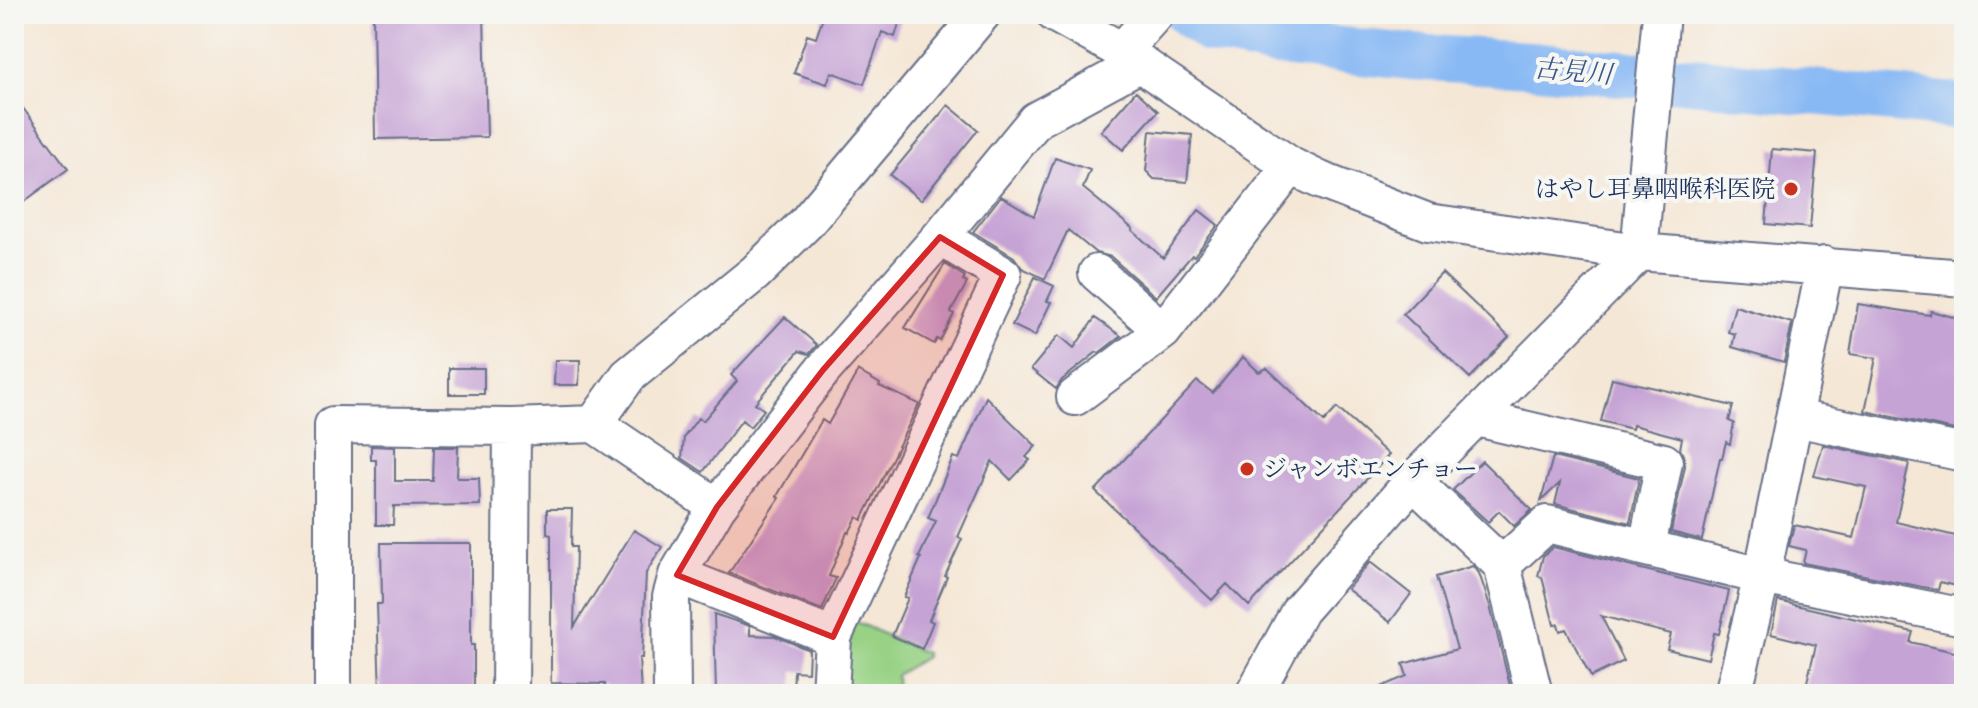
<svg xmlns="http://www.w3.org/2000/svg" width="1978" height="708" font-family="Alegreya,'Noto Serif JP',serif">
	<rect width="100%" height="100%" fill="#f6f6f2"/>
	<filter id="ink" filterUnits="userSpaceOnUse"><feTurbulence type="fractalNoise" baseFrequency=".0125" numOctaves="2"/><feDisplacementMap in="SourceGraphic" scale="16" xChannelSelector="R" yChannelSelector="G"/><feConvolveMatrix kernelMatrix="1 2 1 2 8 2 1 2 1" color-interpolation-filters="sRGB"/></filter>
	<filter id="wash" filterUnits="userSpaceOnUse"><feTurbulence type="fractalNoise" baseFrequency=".006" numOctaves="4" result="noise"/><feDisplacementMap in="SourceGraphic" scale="32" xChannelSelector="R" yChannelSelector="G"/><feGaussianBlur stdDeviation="1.8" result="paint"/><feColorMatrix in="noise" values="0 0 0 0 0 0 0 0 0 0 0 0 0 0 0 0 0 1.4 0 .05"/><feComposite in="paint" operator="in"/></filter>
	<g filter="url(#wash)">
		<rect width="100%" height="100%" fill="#f5e7d6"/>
		<path fill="#99d285" stroke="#5a8072" stroke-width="2" d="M854,621l71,32v4l-29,18 1,19h-61z"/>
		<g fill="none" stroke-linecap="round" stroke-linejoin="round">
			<path stroke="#89b9f4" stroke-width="46" d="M1188,14l21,16 61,13 142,14 117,7 435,43"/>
		</g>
		<g id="blocks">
			<path fill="#c6a3d5" d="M373,14h111l3,123 -112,2z
				M824,14h78l-7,23 -13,-5 -18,52 -33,-12 -4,12 -33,-11 13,-38 9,3z
				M1136,91l22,20 -35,39 -22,-19z
				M14,96l54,73 -54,40z
				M948,105l30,25 -57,70 -31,-25z
				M1150,131l42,4 -5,47 -33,-3 -8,-8z
				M1772,149l45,4 -7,75 -44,-4z
				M1055,158l35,12 -7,18 50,41 -1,1 31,28 36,-48 19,15 -24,31 -2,-1 -36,42 -45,-40 -15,-4 -28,-23 -23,49 -23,-11 -8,-11 -41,-25 28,-36 33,20z
				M945,264l20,13 -2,4 4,2 -16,29 3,2 -14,27 -3,-2 -3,5 -29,-16z
				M1442,273l67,64 -39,41 -67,-64z
				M1035,277l19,9 -7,15 4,1 -16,34 -23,-11z
				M1858,304l72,11 1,-4 33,9v112l-99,-21 11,-53 -26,-4z
				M1735,306l57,17 -8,39 -52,-15 3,-13 -7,-2z
				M785,317l32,28 -8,9 -10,-3 -44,52 9,7 -14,17 -8,-7 -39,52 -21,-14 2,-21 14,-19 5,3 34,-40 -6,-6z
				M1095,318l26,18 -22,17 -2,-1 -35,28 -6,9 -25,-20 28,-34 15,13z
				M1243,357l16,15 8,-4 57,54 13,-14 52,47 -140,151 -22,-22 -15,16 -117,-109 102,-110 16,12z
				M555,360h25l-1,25h-25z
				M449,368h35v26h-35z
				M858,371l22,13 -1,2 40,18 -57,116 -5,-3 -8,16 -2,-1 -18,44 7,2 -14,32 -93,-37 50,-75 -2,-2 45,-76 6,4z
				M1612,378l121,28 -4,15 5,2 -4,21 -4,-2 -4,16h-2l-18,82 -31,-8 14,-66 -1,-10 -4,-7 2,-11 -49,-13 -1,4 -31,-8z
				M986,397l50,49 -10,11 4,3 -19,20 -19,-19 -34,76 4,2 -17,37 2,1 -18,43 4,2 -11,27 -30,-13 16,-38 -4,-1 17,-39 -2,-1 17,-36 -8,-3 25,-61 6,2z
				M1823,445l86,18 -13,59 68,16v50l-24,-6 -2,8 -135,-27 3,-13 -17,-4 5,-21 60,13 12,-51 -52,-11z
				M371,446l24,1v34h38l1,-34h24l-1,31h22l1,27 -86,1 -1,19h-17v-65h-5z
				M1553,457l86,21 -9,45 -75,-19 5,-21 -19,18z
				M1482,461l50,49 -18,16 -15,-15 -11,11 -35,-32z
				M547,509h25l-1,38h5l-2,80 60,-97 28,17 -16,26 -4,85h-3l2,35 -35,1 -1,-10 -54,-1v-148l-4,-1z
				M381,543h90v102h3v49h-94l-3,-90h5z
				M1553,547l176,44 -10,43 -5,-1 -6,26 -41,-10 4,-15 -70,-18 23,45 -33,16 -25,-48 -6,2 -2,-7 -4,1 -12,-48 -4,-1 5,-20z
				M1370,562l41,32 -21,28 -43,-33z
				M1473,566l6,7 11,33 22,88h-148l43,-18 -4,-12 54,-15 -21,-72z
				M1778,601l135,31 -3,10 49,11 -2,11 7,1v29h-160l12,-49 -45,-11z
				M714,614l36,12v9l25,1 34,14 -1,22 -14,-1 -1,23h-77z"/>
		</g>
	</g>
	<g filter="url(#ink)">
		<use href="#blocks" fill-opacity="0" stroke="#676f88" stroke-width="2"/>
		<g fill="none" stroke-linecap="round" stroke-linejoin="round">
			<defs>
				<path id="minor" d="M1055,14l67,37 169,115 29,14 108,42 211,30 325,26
					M1122,51l33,-37
					M1097,273l66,58
					M1075,397l88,-66 128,-165
					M1477,418l187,44 -17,85
					M1795,418l169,35
					M594,424l123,83
					M1413,481l89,84 32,129
					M1502,565l45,-41 215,52 202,41
					M677,575l156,62
					M333,694v-269l179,2 82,-3 34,-48 127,-103 51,-50 176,-209
					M510,694l2,-267
					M672,694l-1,-97 6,-22 40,-68 106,-137 117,-133 96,-117 105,-57
					M830,694l3,-57 170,-362 -63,-38
					M1254,694l46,-84 113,-129 226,-229 22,-238
					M1733,694l29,-118 63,-311"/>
			</defs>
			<use href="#minor" stroke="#676f88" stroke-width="40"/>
			<use href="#minor" stroke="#fff" stroke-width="36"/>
		</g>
	</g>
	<path fill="#d62828" fill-opacity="0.2" stroke="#d62828" stroke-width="6" stroke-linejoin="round" d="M940,237l63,38 -170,362 -156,-62 40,-68 106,-137z"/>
	<g fill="#c8321e" stroke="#f6f6f2" stroke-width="3">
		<circle cx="1791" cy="189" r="8"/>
		<circle cx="1247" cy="469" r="8"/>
	</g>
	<g text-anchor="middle" stroke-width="8" stroke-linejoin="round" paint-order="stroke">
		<g font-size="24" fill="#1b2f5e" stroke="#f6f6f2" text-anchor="end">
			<text x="1775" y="197">はやし耳鼻咽喉科医院</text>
			<text x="1263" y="477" text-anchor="start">ジャンボエンチョー</text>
		</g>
		<g font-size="26" font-style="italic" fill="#3c588b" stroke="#f6f6f2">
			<text transform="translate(1573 71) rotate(5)" y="9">古見川</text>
		</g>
	</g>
	<rect width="1978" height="708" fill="none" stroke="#f6f6f2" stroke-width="48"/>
</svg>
